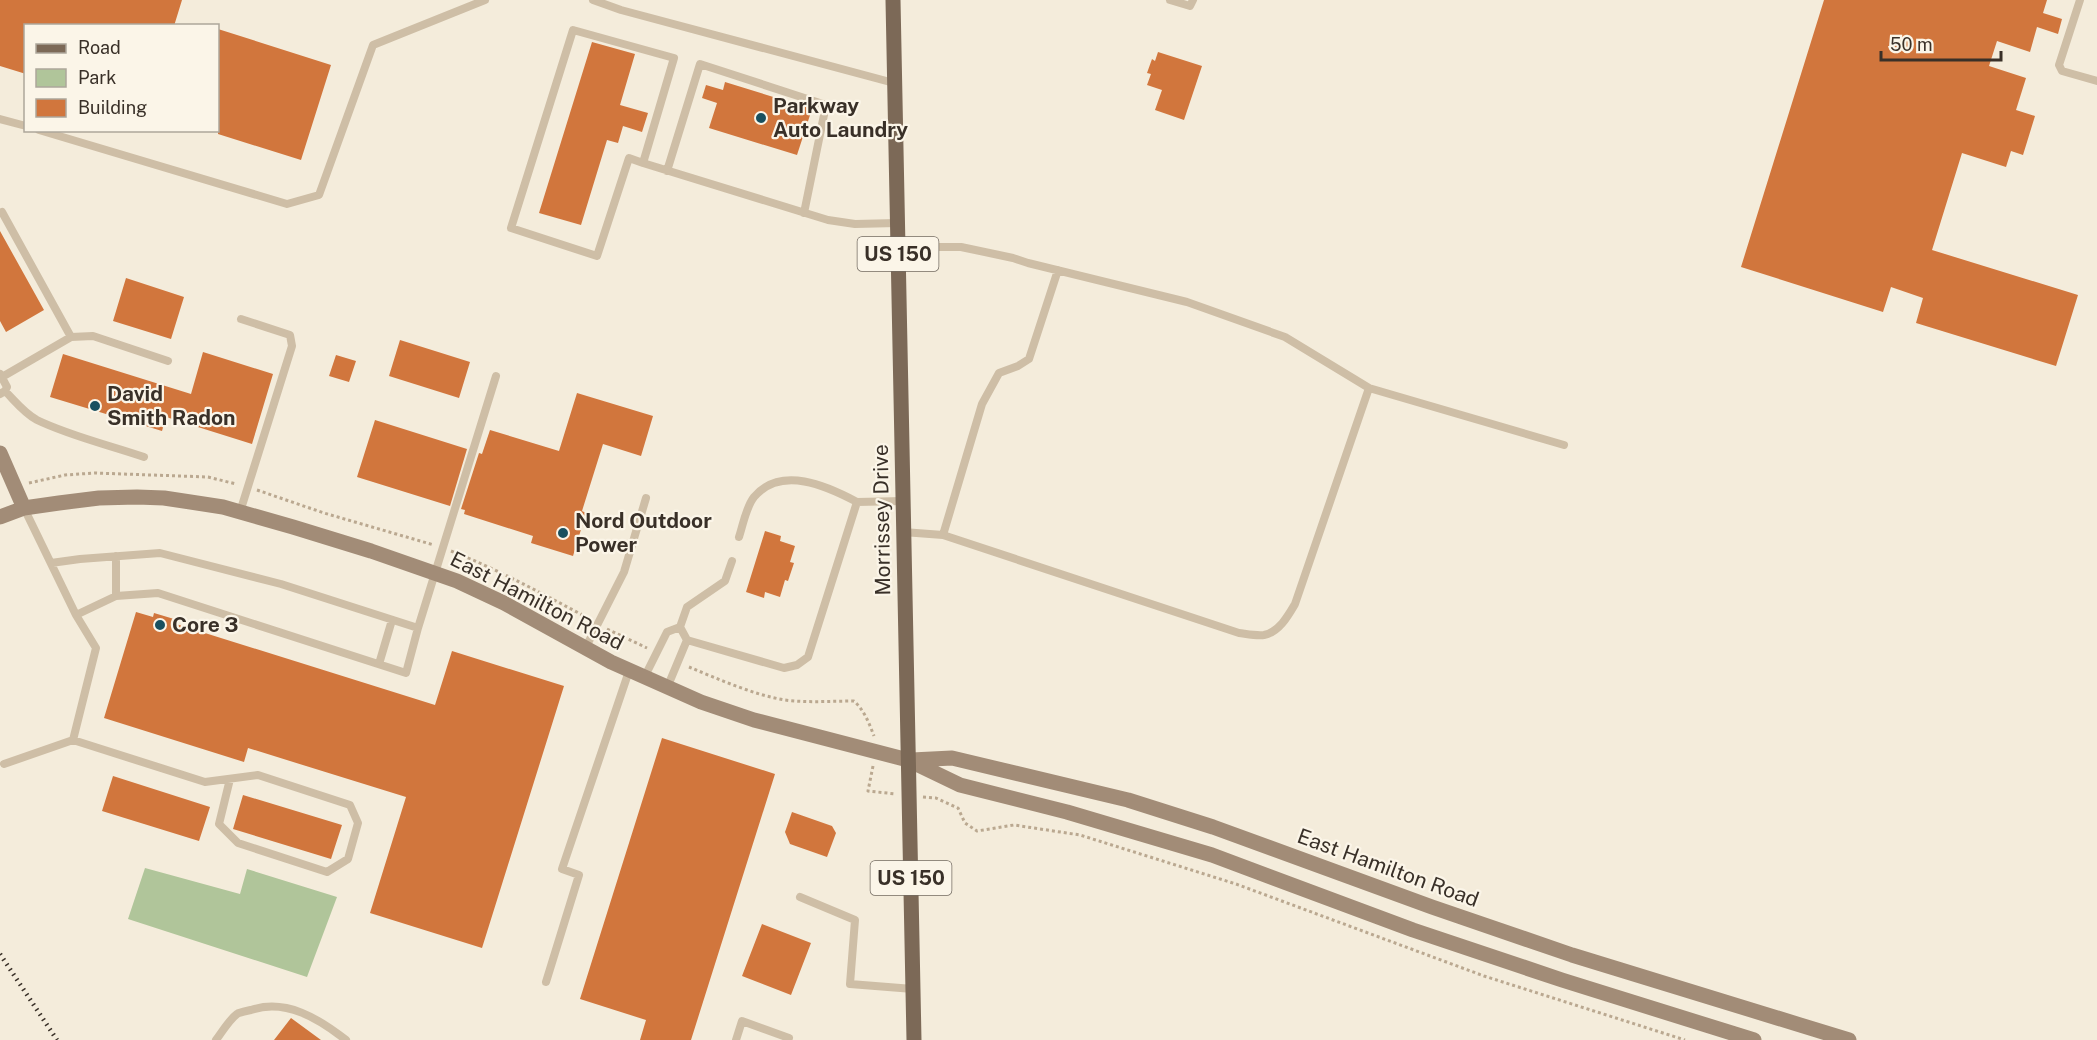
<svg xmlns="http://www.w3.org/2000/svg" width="2097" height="1040" font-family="'Public Sans',sans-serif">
	<rect width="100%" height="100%" fill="#f4ecdb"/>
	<path fill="#b0c59a" d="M145,868l95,26 7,-25 90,28 -30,80 -179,-58z"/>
	<path fill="#d1763d" d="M0,0h182l-8,26h-148v48l-26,-8z
		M1824,0h223l-4,13 19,6 -4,15 -21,-7 -7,25 -33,-11 -8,25 37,12 -10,32 19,6 -12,39 -12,-4 -5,16 -44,-14 -30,97 146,45 -22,71 -140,-43 7,-25 -32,-11 -8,25 -142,-45z
		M218,29l113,36 -30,95 -83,-26z
		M592,42l43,12 -15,51 28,8 -6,19 -19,-6 -5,17 -11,-3 -26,85 -42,-12z
		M1158,52l44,14 -18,54 -29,-10 7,-20 -15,-5 4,-11 -4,-1 5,-14 3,2z
		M725,82l87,27 -15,46 -88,-27 8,-25 -15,-5 4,-13 17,5z
		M0,231l44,79 -38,22 -6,-11z
		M126,278l58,19 -13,42 -58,-18z
		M400,340l70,22 -11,36 -70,-22z
		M203,352l70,22 -21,70 -86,-27 -4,14 -112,-34 13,-43 128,40z
		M336,355l20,6 -7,21 -20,-6z
		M577,393l76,23 -12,40 -38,-12 -21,67 4,2 -13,43 -42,-13 2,-7 -69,-22 1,-4 -4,-1 18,-56 3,1 8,-24 69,21z
		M375,420l92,29 -17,57 -93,-29z
		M765,531l16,5 -1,5 15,5 -5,16 4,1 -6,18 -3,-1 -5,17 -15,-5 -1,6 -18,-6z
		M136,612l17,5 1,-4 20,6 -1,4 262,82 17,-54 112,35 -82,262 -112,-35 36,-116 -158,-49 -4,14 -140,-44z
		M662,738l113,36 -84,266h-51l6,-20 -66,-21z
		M113,776l97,31 -11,34 -97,-30z
		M243,795l99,30 -11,34 -98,-30z
		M792,812l40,14 4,7 -9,24 -37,-13 -5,-12z
		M762,924l49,19 -20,52 -49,-19z
		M291,1018l30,22h-47z"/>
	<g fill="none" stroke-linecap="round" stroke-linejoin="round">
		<path stroke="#baa890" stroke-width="3" stroke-dasharray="3 3" stroke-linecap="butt" d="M29,483l36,-8 30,-2 113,4 28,7
			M257,490l67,23 110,32
			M451,551c48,19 92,43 137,67
			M607,629l40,19
			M689,667c29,12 65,28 96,33 23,3 46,1 69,1 10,9 15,22 20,35
			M873,766l-5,25 28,3
			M923,797l13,1 22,10 7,15 12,8 37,-6 66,10 156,49 248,92 201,64"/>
		<path stroke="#cebea6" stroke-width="8" d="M593,0l28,10 273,73
			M1170,0l20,6 3,-6
			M2080,0l-21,65 3,6 35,10
			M0,119l26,7
			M39,130l248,74 32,-9 54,-150 112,-45
			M643,163l-14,-5 -32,98 -86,-28 62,-198 101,28 -31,105 185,57 27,4 42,-1
			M667,171l33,-107 126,41 -22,108
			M2,212l69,125
			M898,247h63l52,11 15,5 159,39 98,35 84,51 195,57
			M0,374l7,13 -2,4 -5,3
			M2,377l69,-40 22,-1 75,25
			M5,391c10,10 19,22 32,29 33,16 72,25 107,37
			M24,508l52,107 20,33 -23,92 132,42 53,-7 92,30 8,18 -10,36 -21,13 -89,-29 -19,-19 11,-45
			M240,512l52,-166 -2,-11 -49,-16
			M903,532l40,3 296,98c8,1 18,3 25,2 15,-3 24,-19 31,-31l74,-216
			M943,535l39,-131 17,-31 19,-7 11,-7 29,-89
			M739,537c4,-12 7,-30 15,-40 27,-32 73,-11 103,5
			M116,556v40
			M51,563l29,-4 80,-6 121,31 137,44 78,-252
			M76,615l40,-19 42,-3 248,80 12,-45
			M680,627l7,-20 38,-26 7,-20
			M687,640l97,28 13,-3 11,-8 49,-155 46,-1
			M586,647l38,-75 22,-74
			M379,664l13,-44
			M644,678l23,-46 13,-5 7,13 -20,48
			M4,764l69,-24
			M800,897l55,23 -5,64 63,5
			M546,982l33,-107 -17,-6 67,-198
			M216,1040c6,-8 13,-20 21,-26 3,-2 10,-3 14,-4 35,-12 68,9 95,30
			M736,1040l6,-19 47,17"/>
		<path stroke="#a28c77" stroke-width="15" d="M0,453l24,55
			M0,517l24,-9 35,-5 40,-5 38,-1 27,1 59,9 70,20 78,24 86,30 47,22 107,59 90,40 53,18 154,40 52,25 107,27 145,43 201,75 149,50 192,60
			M912,760l40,-2 176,42 85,27 219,80 140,48 277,85"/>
		<path stroke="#7c6957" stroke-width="15" d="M893,0l21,1040"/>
		<path stroke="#393028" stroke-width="4.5" stroke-dasharray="1.5 4.5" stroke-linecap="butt" d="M0,954l57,86"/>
	</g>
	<g fill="#19505f" stroke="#fbf5e8" stroke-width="2">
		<circle cx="761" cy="118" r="6"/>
		<circle cx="95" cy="406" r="6"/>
		<circle cx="563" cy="533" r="6"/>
		<circle cx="160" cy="625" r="6"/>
	</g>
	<g text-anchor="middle" stroke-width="4.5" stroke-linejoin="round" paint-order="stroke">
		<g fill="#fbf5e8" stroke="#736b62" stroke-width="1.5">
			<rect x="857.5" y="237" width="81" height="34" rx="4.5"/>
			<rect x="870.5" y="861" width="81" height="34" rx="4.5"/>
		</g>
		<g font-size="20" font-weight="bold" fill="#393028">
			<text x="898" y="261">US 150</text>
			<text x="911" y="885">US 150</text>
		</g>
		<g font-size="21" font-weight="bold" fill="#393028" stroke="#fbf5e8" text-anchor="start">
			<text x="773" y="113">Parkway<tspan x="773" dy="24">Auto Laundry</tspan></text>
			<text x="107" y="401">David<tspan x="107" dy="24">Smith Radon</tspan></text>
			<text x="575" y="528">Nord Outdoor<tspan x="575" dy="24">Power</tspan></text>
			<text x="172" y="632">Core 3</text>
		</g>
		<g font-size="21" fill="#393028" stroke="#fbf5e8">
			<text transform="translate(882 520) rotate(-91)" y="7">Morrissey Drive</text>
			<text transform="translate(537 601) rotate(27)" y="7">East Hamilton Road</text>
			<text transform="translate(1388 868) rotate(20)" y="7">East Hamilton Road</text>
		</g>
	</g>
	<rect x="24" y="24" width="195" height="108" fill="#fbf5e8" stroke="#ada69b" stroke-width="1.5"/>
	<rect x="36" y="44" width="30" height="9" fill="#7c6957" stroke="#ada69b" stroke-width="1.5"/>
	<text x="78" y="54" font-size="18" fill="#393028">Road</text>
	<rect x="36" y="69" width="30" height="18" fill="#b0c59a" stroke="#ada69b" stroke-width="1.5"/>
	<text x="78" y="84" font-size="18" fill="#393028">Park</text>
	<rect x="36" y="99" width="30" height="18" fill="#d1763d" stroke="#ada69b" stroke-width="1.5"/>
	<text x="78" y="114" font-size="18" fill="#393028">Building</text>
	<path d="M1881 51v9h120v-9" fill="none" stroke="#393028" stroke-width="3"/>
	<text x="1890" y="51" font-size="18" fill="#393028" stroke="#fbf5e8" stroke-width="4.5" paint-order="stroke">50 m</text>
</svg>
